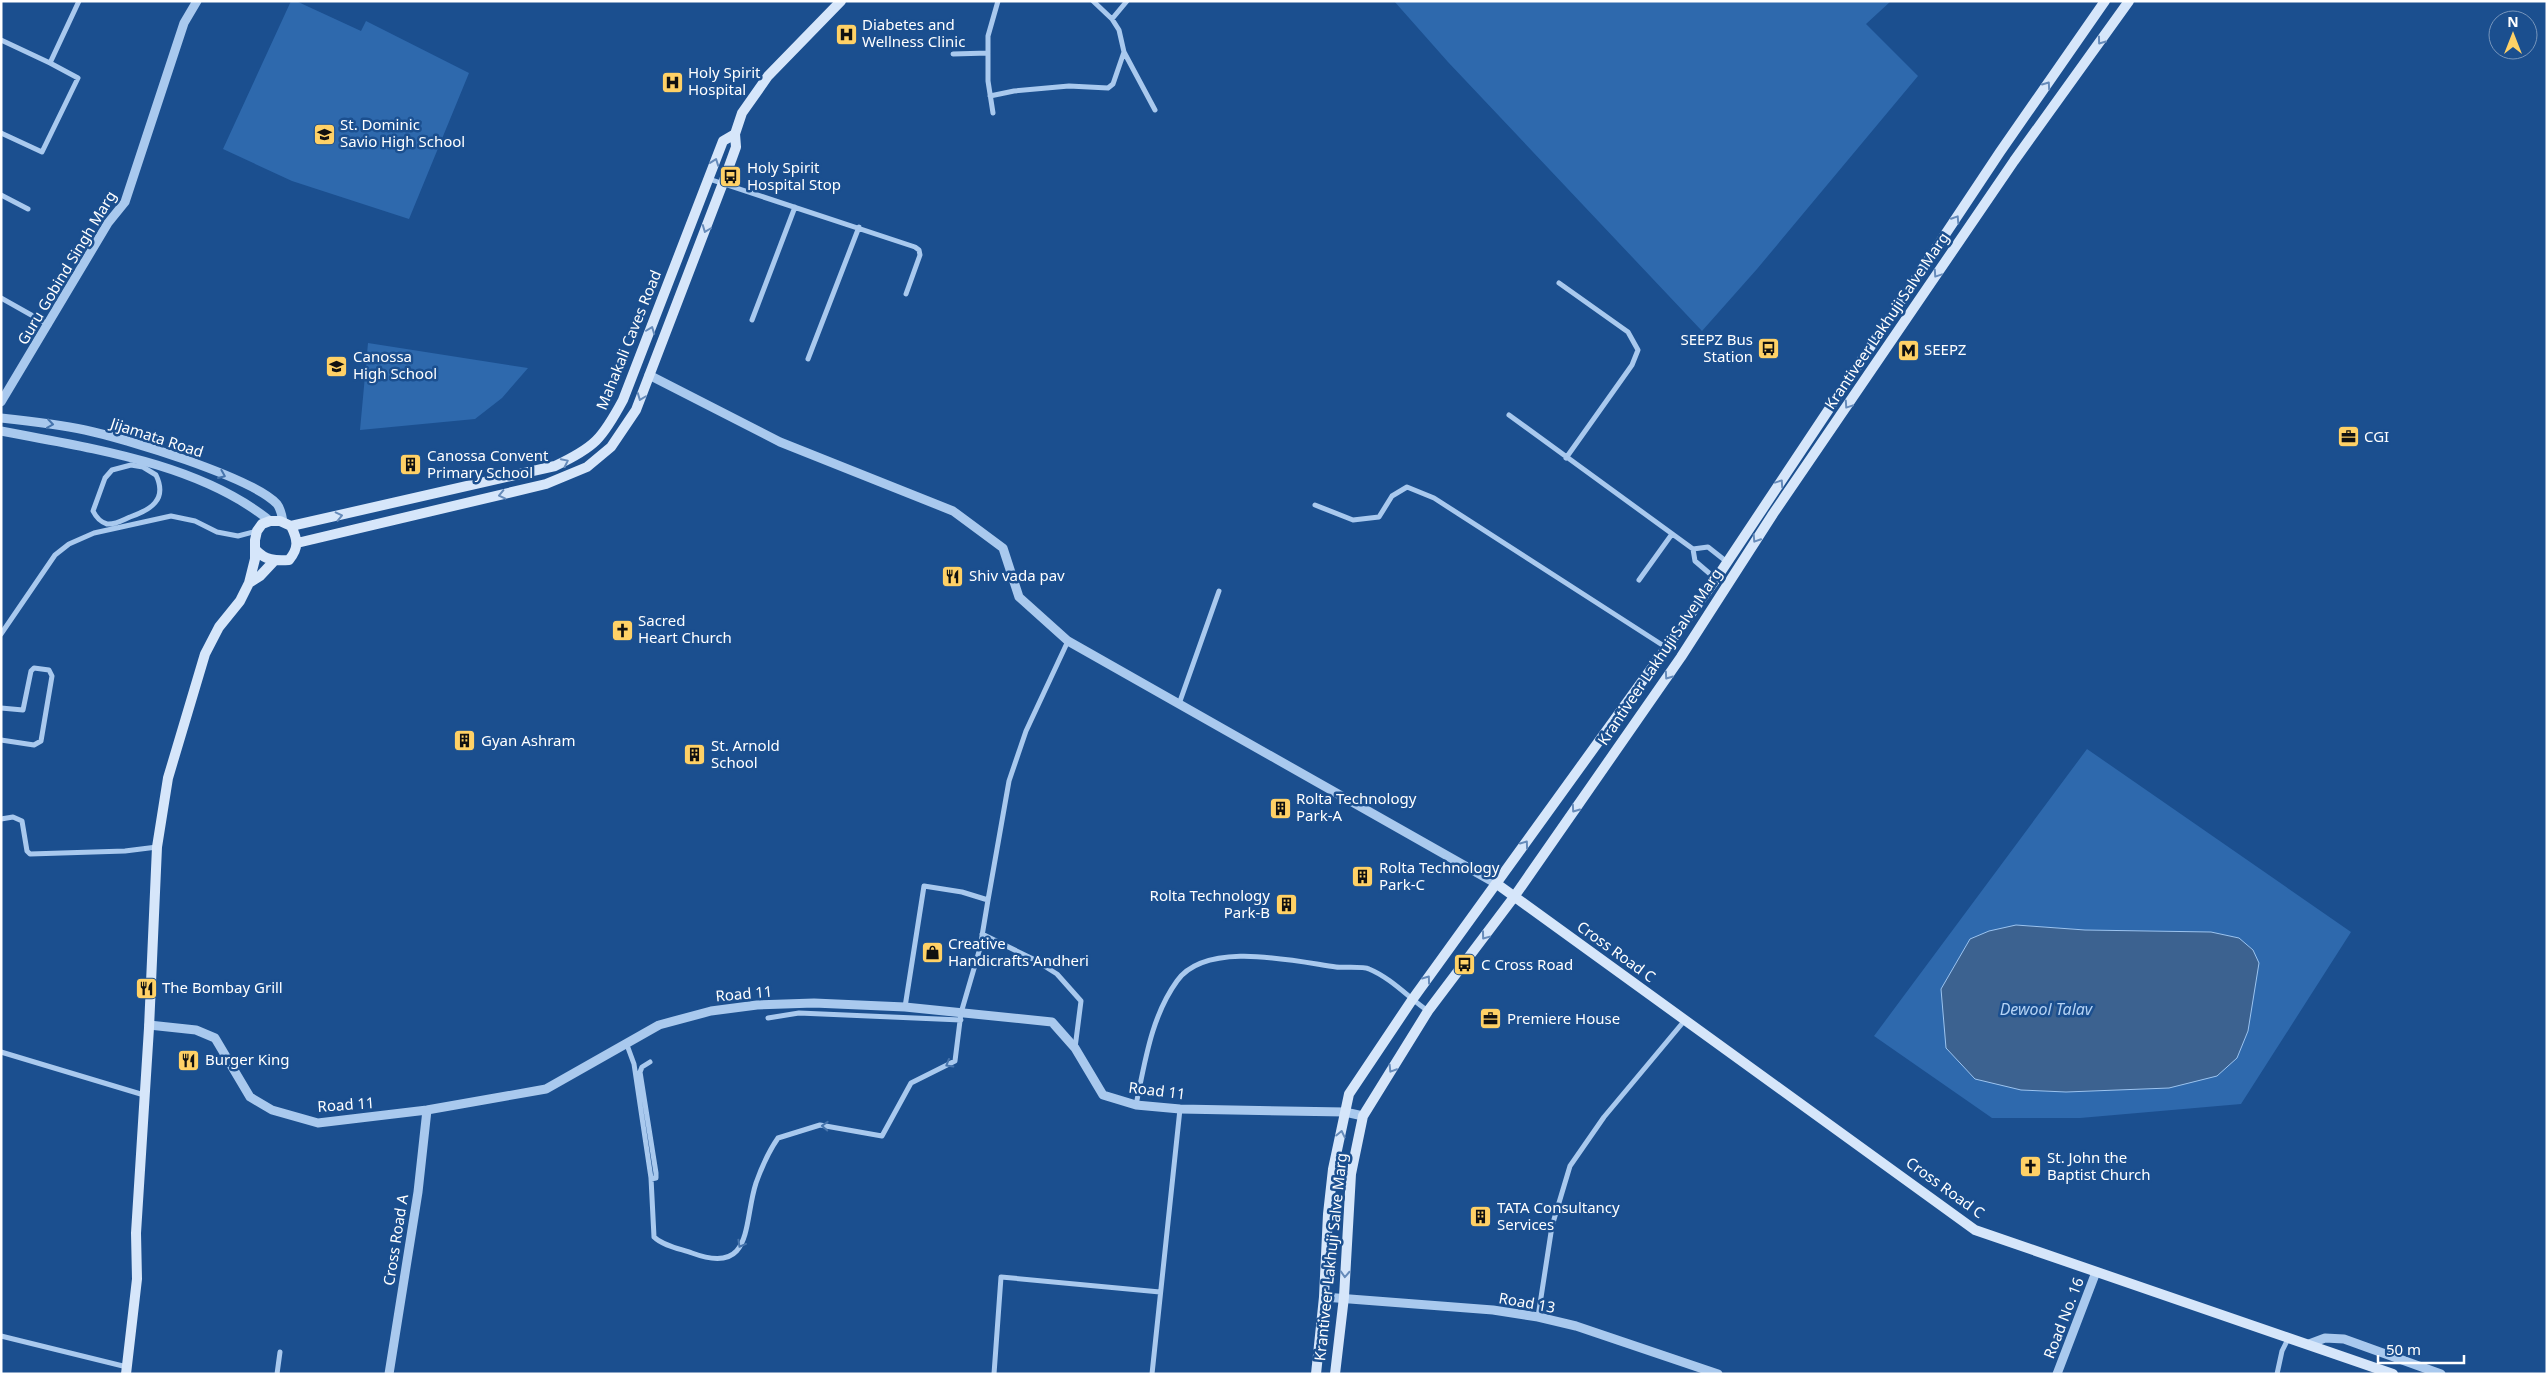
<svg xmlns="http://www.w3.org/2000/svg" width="2548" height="1375" font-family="'Noto Sans',sans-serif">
	<rect width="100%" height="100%" fill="#1b4f8f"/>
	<path fill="#2e69ad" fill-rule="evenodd" d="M291,1h5l65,30 5,-10 103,52 -60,146 -117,-38 -69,-32z
		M1394,1h497l-25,23 52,52 -161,193 -55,62 -254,-269z
		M368,343l160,25 -26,30 -27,21 -115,11z
		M2087,749l264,183 -110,172 -161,14h-88l-118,-82zM2016,925l69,5 126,2 28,6 -70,150 -103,4 -45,-2z"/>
	<path fill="#3c6290" stroke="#9cc4f0" d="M2016,925l69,5 126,2 28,6 14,12 6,13 -11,68 -11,27 -20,18 -48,12 -103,4 -45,-2 -46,-11 -29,-31 -5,-59 29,-50 19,-8z"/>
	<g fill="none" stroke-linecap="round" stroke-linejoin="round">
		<path stroke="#a9c9ee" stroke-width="5" d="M1093,1l19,18 7,11 5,22 31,58
			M1112,19l15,-18
			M1,40l49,23 29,-62
			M953,54l35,-1
			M990,96l24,-5 55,-5 39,2 5,-4 11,-32
			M993,113l-5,-32v-45l10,-35
			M1,133l41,19 36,-74 -28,-15
			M709,179l206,68 4,3 1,5 -14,39
			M1,195l27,14
			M1559,283l69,49 10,18 -6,15 -66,93
			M1,298l48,27
			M752,320l43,-113
			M808,359l51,-132
			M1509,415l184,134 15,-2 19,15
			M131,465l12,2 13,8c12,25 -6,35 -26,42 -7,3 -15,8 -23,7 -7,-2 -11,-7 -14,-13l12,-33 7,-8z
			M1315,505l38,15 26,-3 13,-21 15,-9 27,11 233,150
			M1693,549l2,12 21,18
			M1639,580l33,-46
			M1,634l54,-79 14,-11 25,-11 77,-17 24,5 22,11 21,4 19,-5
			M1179,704l40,-113
			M1,708l22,2 8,-39 3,-3 15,2 3,6 -11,65 -7,4 -33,-5
			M1,819l12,-2 9,4 5,30 3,3 95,-3 32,-4
			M982,934l51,25 24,15 24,27 -6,47
			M905,1007l19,-121 38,6 26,8 21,-119 17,-50 42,-90
			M768,1018l31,-5 162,7
			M627,1045l7,19 17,114 3,59c9,9 27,12 38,16 62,23 51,-30 64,-70 5,-14 13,-32 22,-45l42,-13 62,11 29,-53 44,-22 6,-48 19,-65 8,-48
			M1,1052l143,43
			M650,1062l-8,5 -2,5 16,101v5l-5,1
			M1136,1105c9,-43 15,-88 41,-124 29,-41 117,-20 159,-14 8,1 27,-1 33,2 22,9 40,29 59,42
			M1538,1317l14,-91 18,-60 34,-49 81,-97
			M1,1336l126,31
			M277,1374l3,-22
			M994,1374l7,-97 159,15
			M1152,1374l28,-265
			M2277,1374l5,-23 7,-14"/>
		<path stroke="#a9c9ee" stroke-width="9" d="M649,375l131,67 173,69 50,37 16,49 49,44 429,243
			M1,402l107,-179 17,-21 59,-179 13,-22
			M1,418c28,3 56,6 84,12 38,8 167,47 192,74 4,5 5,12 6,18
			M1,431c88,17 198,32 269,90
			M149,1025l47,5 19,8 35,59 22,13 46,13 109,-13 119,-21 113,-64 52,-14 46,-6 57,-2 91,4 147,15 23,26 28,47 33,10 44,4 165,3 18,4
			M1324,1297l169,13 45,7 38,9 142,48
			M2309,1344l16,-6 19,1 97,35
			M389,1374l29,-182 9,-82
			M2057,1374l39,-102"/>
		<path stroke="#d6e6fa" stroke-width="10" d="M291,526l264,-60c40,-19 47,-27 68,-66l100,-259 12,-7
			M297,543l249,-59 41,-17 24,-20 25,-37 87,-227 13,-36 -1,-13 7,-21 26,-37 73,-75
			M256,550c9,10 19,11 33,10 10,-12 9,-20 2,-34
			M249,583l11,-7 15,-16
			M1497,884l478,346 418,144
			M126,1374l11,-95 -1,-46 13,-205 8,-181 11,-69 37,-124 14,-27 21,-26 9,-18 6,-24v-19l2,-9 5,-7 8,-3h10l11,5
			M1316,1374l8,-77 4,-83 5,-45 16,-75 63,-94 304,-421 284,-427 105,-151
			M1335,1374l9,-77 7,-123 12,-58 65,-105 86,-114 167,-240 92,-143 241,-353 115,-160"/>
	</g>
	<defs><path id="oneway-chevron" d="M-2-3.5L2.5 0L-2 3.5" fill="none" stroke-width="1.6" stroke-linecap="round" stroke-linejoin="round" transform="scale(1.25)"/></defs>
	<g stroke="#668bba">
		<use href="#oneway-chevron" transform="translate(2101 41) rotate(126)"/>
		<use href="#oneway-chevron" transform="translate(2047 85) rotate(-55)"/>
		<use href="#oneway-chevron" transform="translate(715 162) rotate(-70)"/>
		<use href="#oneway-chevron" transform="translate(1956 219) rotate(-57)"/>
		<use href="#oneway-chevron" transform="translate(706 229) rotate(111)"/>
		<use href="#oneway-chevron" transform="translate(1937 274) rotate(124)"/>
		<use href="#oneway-chevron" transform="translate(651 330) rotate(-69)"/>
		<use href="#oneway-chevron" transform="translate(641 397) rotate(111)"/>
		<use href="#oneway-chevron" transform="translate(1848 405) rotate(124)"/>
		<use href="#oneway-chevron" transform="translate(565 462) rotate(-26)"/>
		<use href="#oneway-chevron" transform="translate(1780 483) rotate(-56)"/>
		<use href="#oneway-chevron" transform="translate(502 495) rotate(167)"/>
		<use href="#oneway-chevron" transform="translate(339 516) rotate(-13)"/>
		<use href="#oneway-chevron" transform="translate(1756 539) rotate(123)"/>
		<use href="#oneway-chevron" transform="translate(1668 676) rotate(125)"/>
		<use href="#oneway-chevron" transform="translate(1575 809) rotate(125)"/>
		<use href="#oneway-chevron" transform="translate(1525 844) rotate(-54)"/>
		<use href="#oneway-chevron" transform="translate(1485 936) rotate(127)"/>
		<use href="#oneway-chevron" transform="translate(1427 979) rotate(-54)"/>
		<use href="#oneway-chevron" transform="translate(1392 1069) rotate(122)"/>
		<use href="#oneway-chevron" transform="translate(1341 1134) rotate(-78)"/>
		<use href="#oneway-chevron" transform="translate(1345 1274) rotate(93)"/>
	</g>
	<g stroke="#4674ac">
		<use href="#oneway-chevron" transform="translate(50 424) rotate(8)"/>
		<use href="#oneway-chevron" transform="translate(222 475) rotate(23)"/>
		<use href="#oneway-chevron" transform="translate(949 1064) rotate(150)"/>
		<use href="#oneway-chevron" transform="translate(825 1126) rotate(-177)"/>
		<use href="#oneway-chevron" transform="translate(741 1244) rotate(119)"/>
	</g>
	<defs>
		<symbol id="hospital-square" viewBox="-11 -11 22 22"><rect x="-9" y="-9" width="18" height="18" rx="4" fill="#ffd166" stroke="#1b4f8f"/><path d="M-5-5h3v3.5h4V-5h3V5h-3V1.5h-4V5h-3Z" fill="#111"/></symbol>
		<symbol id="school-square" viewBox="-11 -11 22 22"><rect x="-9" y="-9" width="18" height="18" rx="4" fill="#ffd166" stroke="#1b4f8f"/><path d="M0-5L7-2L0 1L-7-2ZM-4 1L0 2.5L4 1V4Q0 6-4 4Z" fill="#111"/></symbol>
		<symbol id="bus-square" viewBox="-11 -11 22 22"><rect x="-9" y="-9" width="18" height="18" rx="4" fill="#ffd166" stroke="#1b4f8f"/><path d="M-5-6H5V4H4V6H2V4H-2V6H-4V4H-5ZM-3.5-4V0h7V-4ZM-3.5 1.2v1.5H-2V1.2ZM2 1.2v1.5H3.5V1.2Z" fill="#111"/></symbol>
		<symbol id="metro-square" viewBox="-11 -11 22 22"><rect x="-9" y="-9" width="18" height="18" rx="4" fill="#ffd166" stroke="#1b4f8f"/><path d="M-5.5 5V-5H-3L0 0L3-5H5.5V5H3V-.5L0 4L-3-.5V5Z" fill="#111"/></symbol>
		<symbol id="office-square" viewBox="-11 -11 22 22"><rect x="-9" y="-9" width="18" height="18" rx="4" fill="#ffd166" stroke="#1b4f8f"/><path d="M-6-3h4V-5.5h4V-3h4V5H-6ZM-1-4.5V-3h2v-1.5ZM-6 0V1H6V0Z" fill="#111"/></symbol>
		<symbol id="building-square" viewBox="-11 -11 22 22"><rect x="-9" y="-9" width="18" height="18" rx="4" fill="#ffd166" stroke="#1b4f8f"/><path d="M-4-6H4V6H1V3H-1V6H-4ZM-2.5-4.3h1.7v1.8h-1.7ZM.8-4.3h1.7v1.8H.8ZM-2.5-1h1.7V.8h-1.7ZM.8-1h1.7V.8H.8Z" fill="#111"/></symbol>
		<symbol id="restaurant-square" viewBox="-11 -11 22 22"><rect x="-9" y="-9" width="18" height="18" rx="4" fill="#ffd166" stroke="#1b4f8f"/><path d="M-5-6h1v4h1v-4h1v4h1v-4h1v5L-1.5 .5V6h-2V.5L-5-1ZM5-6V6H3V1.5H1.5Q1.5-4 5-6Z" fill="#111"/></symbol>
		<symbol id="church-square" viewBox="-11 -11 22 22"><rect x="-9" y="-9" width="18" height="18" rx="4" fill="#ffd166" stroke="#1b4f8f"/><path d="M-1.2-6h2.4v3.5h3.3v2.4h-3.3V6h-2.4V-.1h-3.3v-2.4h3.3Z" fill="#111"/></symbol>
		<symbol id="shop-square" viewBox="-11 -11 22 22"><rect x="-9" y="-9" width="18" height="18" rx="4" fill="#ffd166" stroke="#1b4f8f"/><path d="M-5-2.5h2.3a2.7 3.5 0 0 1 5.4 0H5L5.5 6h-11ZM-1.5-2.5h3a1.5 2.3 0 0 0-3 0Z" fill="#111"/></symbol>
	</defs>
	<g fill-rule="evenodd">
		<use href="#hospital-square" x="834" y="22" width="25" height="25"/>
		<use href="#hospital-square" x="660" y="70" width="25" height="25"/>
		<use href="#school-square" x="312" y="122" width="25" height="25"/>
		<use href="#bus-square" x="718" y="164" width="25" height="25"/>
		<use href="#bus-square" x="1756" y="336" width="25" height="25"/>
		<use href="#metro-square" x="1896" y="338" width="25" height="25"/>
		<use href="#school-square" x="324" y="354" width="25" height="25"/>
		<use href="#office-square" x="2336" y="424" width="25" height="25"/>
		<use href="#building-square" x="398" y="452" width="25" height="25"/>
		<use href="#restaurant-square" x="940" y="564" width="25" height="25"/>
		<use href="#church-square" x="610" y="618" width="25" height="25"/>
		<use href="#building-square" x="452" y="728" width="25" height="25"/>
		<use href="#building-square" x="682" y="742" width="25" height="25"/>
		<use href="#building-square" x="1268" y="796" width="25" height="25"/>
		<use href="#building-square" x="1350" y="864" width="25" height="25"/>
		<use href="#building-square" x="1274" y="892" width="25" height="25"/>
		<use href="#shop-square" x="920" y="940" width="25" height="25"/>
		<use href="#bus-square" x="1452" y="952" width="25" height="25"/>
		<use href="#restaurant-square" x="134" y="976" width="25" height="25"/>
		<use href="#office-square" x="1478" y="1006" width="25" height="25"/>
		<use href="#restaurant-square" x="176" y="1048" width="25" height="25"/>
		<use href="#church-square" x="2018" y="1154" width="25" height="25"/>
		<use href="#building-square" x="1468" y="1204" width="25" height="25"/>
	</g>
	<g text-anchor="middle" stroke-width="5" stroke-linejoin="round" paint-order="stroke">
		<g font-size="15" fill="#fff" stroke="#1b4f8f" text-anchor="start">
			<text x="862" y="30">Diabetes and<tspan x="862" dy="17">Wellness Clinic</tspan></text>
			<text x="688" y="78">Holy Spirit<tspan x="688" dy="17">Hospital</tspan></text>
			<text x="340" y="130">St. Dominic<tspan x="340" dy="17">Savio High School</tspan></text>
			<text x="747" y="173">Holy Spirit<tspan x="747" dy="17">Hospital Stop</tspan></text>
			<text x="1753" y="345" text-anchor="end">SEEPZ Bus<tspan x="1753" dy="17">Station</tspan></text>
			<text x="1924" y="355">SEEPZ</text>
			<text x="353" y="362">Canossa<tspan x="353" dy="17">High School</tspan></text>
			<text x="2364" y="442">CGI</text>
			<text x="427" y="461">Canossa Convent<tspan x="427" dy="17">Primary School</tspan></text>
			<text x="969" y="581">Shiv vada pav</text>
			<text x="638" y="626">Sacred<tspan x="638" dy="17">Heart Church</tspan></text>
			<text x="481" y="746">Gyan Ashram</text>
			<text x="711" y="751">St. Arnold<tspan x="711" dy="17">School</tspan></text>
			<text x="1296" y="804">Rolta Technology<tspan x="1296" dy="17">Park-A</tspan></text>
			<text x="1379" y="873">Rolta Technology<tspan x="1379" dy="17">Park-C</tspan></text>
			<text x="1270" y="901" text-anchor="end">Rolta Technology<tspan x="1270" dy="17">Park-B</tspan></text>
			<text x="948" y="949">Creative<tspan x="948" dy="17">Handicrafts Andheri</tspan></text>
			<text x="1481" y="970">C Cross Road</text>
			<text x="162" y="993">The Bombay Grill</text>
			<text x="1507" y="1024">Premiere House</text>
			<text x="205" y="1065">Burger King</text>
			<text x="2047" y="1163">St. John the<tspan x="2047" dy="17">Baptist Church</tspan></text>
			<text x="1497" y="1213">TATA Consultancy<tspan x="1497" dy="17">Services</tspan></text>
		</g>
		<g font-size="15" fill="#fff" stroke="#1b4f8f">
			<text transform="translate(67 268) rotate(-59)" y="5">Guru Gobind Singh Marg</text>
			<text transform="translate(1887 321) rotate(-56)" y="5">Krantiveer Lakhuji Salve Marg</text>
			<text transform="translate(629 340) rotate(-68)" y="5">Mahakali Caves Road</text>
			<text transform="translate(157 438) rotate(18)" y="5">Jijamata Road</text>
			<text transform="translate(1660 657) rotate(-56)" y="5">Krantiveer Lakhuji Salve Marg</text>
			<text transform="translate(1616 952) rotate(36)" y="5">Cross Road C</text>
			<text transform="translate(744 994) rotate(-5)" y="5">Road 11</text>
			<text transform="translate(1157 1091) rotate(7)" y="5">Road 11</text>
			<text transform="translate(346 1105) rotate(-4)" y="5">Road 11</text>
			<text transform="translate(1945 1188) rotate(36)" y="5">Cross Road C</text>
			<text transform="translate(396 1240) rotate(-81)" y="5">Cross Road A</text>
			<text transform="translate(1331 1257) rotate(-84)" y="5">Krantiveer Lakhuji Salve Marg</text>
			<text transform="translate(1527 1303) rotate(10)" y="5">Road 13</text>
			<text transform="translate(2064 1318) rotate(-69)" y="5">Road No. 16</text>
		</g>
		<g font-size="16" font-style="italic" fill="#b5d3f5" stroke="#1b4f8f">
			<text x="2046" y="1015">Dewool Talav</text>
		</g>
	</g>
	<rect width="2548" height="1375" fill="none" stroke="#ffffff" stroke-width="5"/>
	<g transform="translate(2513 35)"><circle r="24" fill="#1b4f8f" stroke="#7695bc"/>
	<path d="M0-4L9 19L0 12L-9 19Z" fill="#ffd166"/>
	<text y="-8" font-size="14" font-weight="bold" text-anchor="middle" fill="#ffffff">N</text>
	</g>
	<path d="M2378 1355v8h86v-8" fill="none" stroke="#ffffff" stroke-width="2.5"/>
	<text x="2386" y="1355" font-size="15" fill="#ffffff" stroke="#1b4f8f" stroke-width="4" paint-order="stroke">50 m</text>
</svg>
